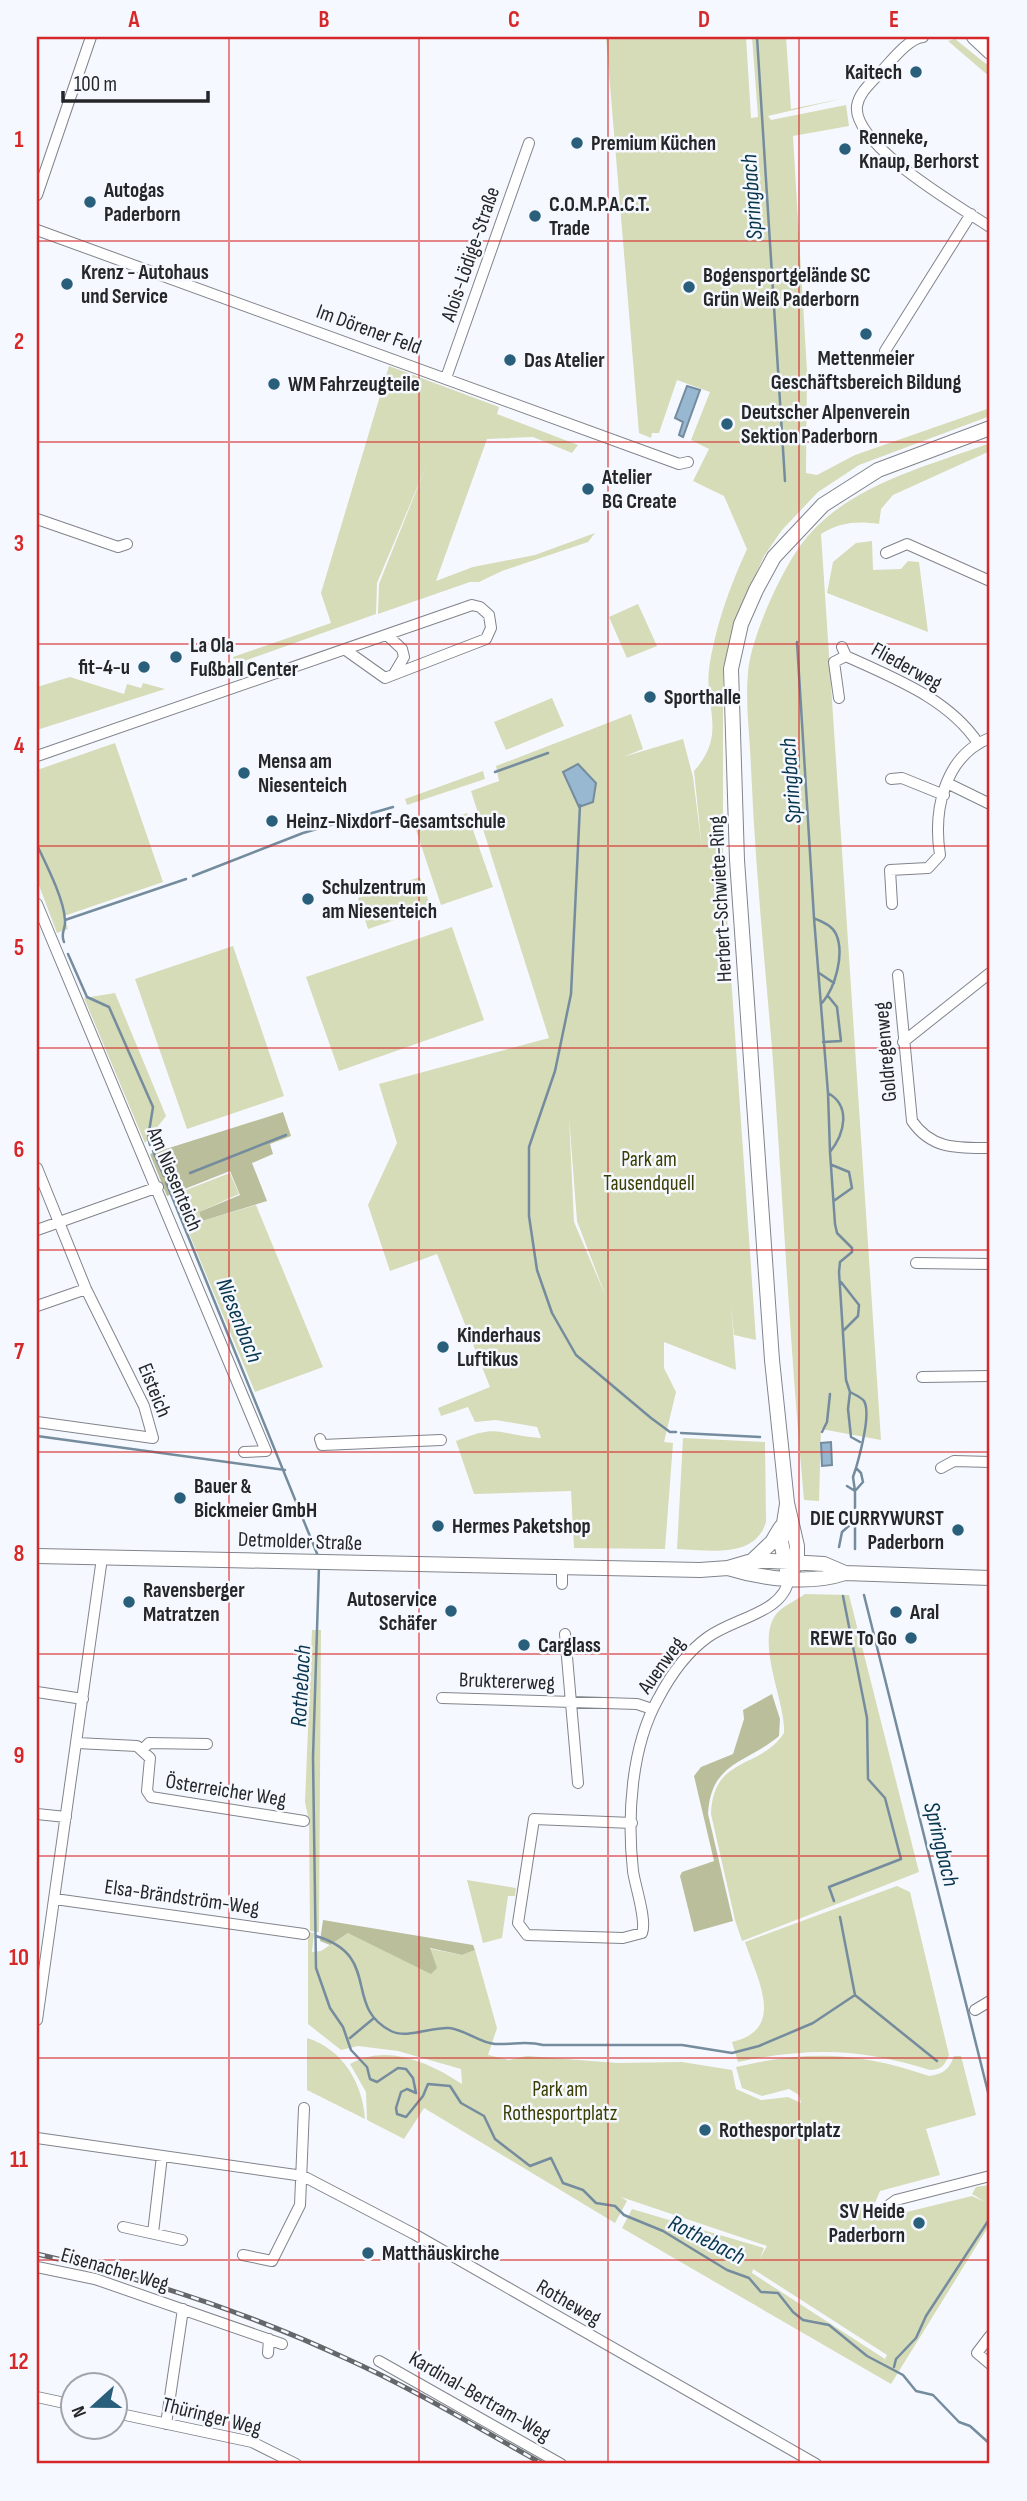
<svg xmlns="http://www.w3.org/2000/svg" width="1027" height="2501" font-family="'Sofia Sans Condensed',sans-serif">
	<rect width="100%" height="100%" fill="#f5f9ff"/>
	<path fill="#d6dbb8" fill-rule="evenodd" d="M606,37h140l5,81 7,-1 -6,-80h34l5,72 54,-11 -77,18 3,4 75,-15 3,21 -56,10 14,235 -1,102 11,2 38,-20 135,-47v8l-131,49 -41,27 -36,38 -18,26 -29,64 -12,49v190l33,481 -22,-5 -3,-32 5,67 -72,-28v26l12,24 -12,50 9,1 -8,106 -91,-1 -3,-57 -97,3 -18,-53c46,-19 43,-5 85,-3l-4,-11 -41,-7 -21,2 -7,-15 -27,9 -3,-8 52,-21 -53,-133 -47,17 -22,-66 29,-62 -18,-59 170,-46 -78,-247 28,-10 -3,-15 135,-52 12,35 -20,8 60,-18 10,38 9,72 -8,-78c35,-39 8,-65 16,-109 8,-43 19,-73 37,-113l-23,-53 -31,-15 16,-32 -18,-9 19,-48 -33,-12 -18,53h-7l-1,5 -12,-5zM569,1117l8,104 29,76 -32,-75z
		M955,39l35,28v10l-42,-36z
		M389,366l110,41 -2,7 81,31 -6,8 -39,-16 -46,2 -51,142 37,-14 62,-12 60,-22 -7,9 -86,29 -23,11h-9l-92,32 1,-30 48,-120 -50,119 -1,31 -140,50 -3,-7 98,-34 -10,-30z
		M990,443v8l-97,44 -12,14 -2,15c-22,-3 -38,-2 -58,10l60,906 -60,-11 -2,72 -15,-1c-14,-150 -21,-301 -32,-452 -8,-93 -17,-186 -21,-280 -1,-31 -6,-64 -3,-95 2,-34 34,-104 55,-131 44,-57 123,-75 187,-99z
		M872,541l1,29 28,-1 7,-8 11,1 9,70 -101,-39 6,-31 23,-19z
		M638,604l19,42 -30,12 -18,-41z
		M70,677l54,17 3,-10 14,4 2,-5 22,6 -128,41v-43z
		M552,698l12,28 -58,24 -12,-28z
		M115,743l48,139 -99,34 4,13 -11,4 -20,-53v-110z
		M483,771l2,8 -78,26 -2,-6z
		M467,813l26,74 -52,18 -25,-75z
		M420,877l11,31 -63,21 -10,-31z
		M452,927l32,93 -145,51 -33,-94z
		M233,946l51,150 -97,33 -52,-150z
		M115,993l51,123 -21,27 -61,-145z
		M230,1173l9,21 -40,18 3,9 54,-16 67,162 -68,25 -82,-197z
		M683,1438l82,4 1,80c-11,37 -57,28 -89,27z
		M805,1594l44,1 70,277 -177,69 -7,-21 -24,-106c2,-59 49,-44 73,-81 2,-31 -30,-92 -7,-120 6,-7 20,-13 28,-19z
		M312,1630h9l-2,302 -9,-1 -1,-110 -4,-19z
		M467,1880l49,8 -1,8h-7l-6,42 -19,5z
		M897,1886l13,6 39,163c-4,10 -8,15 -19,15 -69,-22 -121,-23 -192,-8l-6,-20c55,-13 25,-63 13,-100z
		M308,1932l6,1 -2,19 9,-1 27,-18 114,22 13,-5 22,78 -9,27 21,5 18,-4 90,7 65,-1 50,8 4,19 25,11 27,-3 13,6 -2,-8 -10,-6 -27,7 -20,-8 -6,-21c73,-17 122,-15 193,9 14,-2 20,-6 25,-20h7l15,59 -50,14 14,46 -60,16 -11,26 5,3 98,-24 13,6 -13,-8 4,-7 14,-2v39l-99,160 -269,-156 10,-19 132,39 -4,10 7,-12 -146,-49 6,4 -12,22 -191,-115 -20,31 -37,-19 -1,-28 -16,-28c36,-21 79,-2 112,20l-1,-15 -63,-18 -40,-5 -17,4 -33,-26zM753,2269l134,86 -2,4 -133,-86z
		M307,2038c36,11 56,46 58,81l-58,-29z"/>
	<path fill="#babe9a" d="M283,1112l8,24 -21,8 3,10 -21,9 15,38 -65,20 -3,-9 41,-17 -10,-24 -63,25 -17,-42z
		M772,1694l8,25 -1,17c-33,28 -68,25 -71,78l25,107 -39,11 -14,-56 2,-4 32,-11 -20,-85 7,-9 32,-13 11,-35 -1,-9z
		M323,1920l150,25 2,5 -13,5 -32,-7 7,20 -6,6 -83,-41 -18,12 -10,-4z"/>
	<path fill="#97b8d0" stroke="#748c9e" stroke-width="2" d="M687,386l13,4 -17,47 -4,-2 4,-13 -8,-4z
		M578,764l18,19 -3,19 -14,5 -16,-35z
		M831,1442l1,23 -10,1 -1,-23z"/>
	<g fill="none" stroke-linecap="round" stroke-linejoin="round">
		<path stroke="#748c9e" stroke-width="2.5" d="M757,37l28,444
			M797,642l17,276c8,4 18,7 22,16 9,20 -1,54 -14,69
			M495,772l53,-19
			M580,805l-9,189 -16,77 -26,76v69l8,54 15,43 24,42 75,63 19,14h6
			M37,845c9,19 27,54 28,75 1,9 -5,13 -1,22
			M193,876l110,-43 90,-26
			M814,918l14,175c23,13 17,40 2,59l5,72 2,9 15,15v4l-12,10 -1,10 7,108 4,12c5,3 11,5 14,9 7,12 -4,53 -8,67l5,5 2,9 -8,9v58
			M65,920l121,-41
			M68,954l19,43 22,10 44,100 -5,31 2,7
			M819,973l15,10
			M823,1042l18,-1 -4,-34 -9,-11
			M828,1093l2,59
			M153,1151l11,25
			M832,1165l17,7 3,16 -17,12
			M190,1173l96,-38
			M166,1182l152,374
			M170,1191l8,-11
			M841,1282l18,23 -1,11 -14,14
			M850,1392l-2,17 3,28 9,5
			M822,1432l5,-10 3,-28
			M681,1433l79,4
			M37,1436l248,34
			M847,1486l8,5
			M855,1491l-2,-14 3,-9
			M839,1547l3,-15 9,-8 4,1
			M319,1566l-6,191 3,211 14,40 13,19 8,23 16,17 3,12 7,3 21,-14 8,1 7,9 3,15 -9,-4 -6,3 -5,16 1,6 9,3 17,-21 5,-12 22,2 11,17 23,13 11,23 35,27 21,-8 12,25 20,7 13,13 19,3 9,9 39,16 64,39 22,8 12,14 17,1 15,19 10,8 26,5 38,31 36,19 13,16 17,4 26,27 11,4 20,18
			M864,1595l126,505
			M834,1901l-5,-14 72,-28 -16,-61 -17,-19 -1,-61 -24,-122
			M840,1917l15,78 82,66
			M316,1936c67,20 26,70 75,95 16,8 40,-4 58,-3 17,2 31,15 46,16 18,1 30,-4 48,1h139l50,8 27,-7 54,-23 42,-28
			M350,2038l24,-20
			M894,2367l2,-8 20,-21 10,-22 64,-98"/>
		<defs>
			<path id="minor" d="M923,37c-15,1 -34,27 -45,38 -8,9 -19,18 -21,31 -5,39 103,101 133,121
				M37,195l54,-158
				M37,230l642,234 9,-2
				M887,360l-2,-9 86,-137
				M446,378l83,-235
				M37,519l81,28 9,-3
				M886,553l21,-9 83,37
				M388,636l14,13 2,8 -10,17
				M842,647l4,9c47,22 102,42 132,87
				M839,698l-5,-36 12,-6
				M37,756l435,-151 8,2 9,8 2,13 -5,11 -101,39 -38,-27
				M891,779l11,-1 42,17
				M947,783l43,21
				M37,904l229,547 -22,1
				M892,904l-2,-34 38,-2 12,-13c-7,-44 4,-99 50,-117
				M898,975l14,146c20,29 46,27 78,27
				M903,1042l87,-69
				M37,1168l49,121 58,117 9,32 -116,-16
				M37,1230l121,-43
				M916,1263l74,1
				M37,1306l49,-17
				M922,1377l68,-1
				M320,1439l2,6 119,-5
				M941,1468l13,-7 36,1
				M562,1567v17
				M565,1634l13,149
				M37,1692l46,7
				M442,1698l195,6 15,5
				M77,1743l60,3 13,12 -3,33 4,6 153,24
				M143,1749l6,-6 58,1
				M37,1814l29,3
				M632,1823l-98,-4 -16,104 9,12 96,3 19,-5c5,-13 -7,-47 -9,-62 -6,-54 -2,-124 25,-172 12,-23 29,-47 50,-62 28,-20 76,-24 81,-59
				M55,1899l249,35
				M975,2010l15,-9
				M37,2020l65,-462
				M37,2138l266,38 111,58 402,230
				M885,2208l11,-8 94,-24
				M123,2227l59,13
				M153,2233l9,-77
				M243,2255l29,6 28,-56 4,-97
				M37,2267l58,12 187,65
				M990,2336l-13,17 13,11
				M268,2353l1,-14
				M379,2361l182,103
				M37,2397l37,8
				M116,2413l136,29 44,22
				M166,2424l17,-115"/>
			<path id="major" d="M974,37l16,15
				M787,1504l-6,38 6,28
				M37,1556l663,14 28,-2 24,-7h19l53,3 21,9
				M752,1561l20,-19 9,-15
				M728,1568c36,11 81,17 117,5l145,5
				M789,1578l8,-17v-15l-10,-43 -15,-143 -35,-500 -6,-191 10,-45 15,-34 18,-33 49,-52 55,-35 112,-42"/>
		</defs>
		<use href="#minor" stroke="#80848b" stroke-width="12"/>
		<use href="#major" stroke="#80848b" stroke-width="16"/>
		<use href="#minor" stroke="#fff" stroke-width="10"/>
		<use href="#major" stroke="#fff" stroke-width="14"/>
		<defs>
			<path id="rail" d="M37,2254c106,24 209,58 308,104 69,31 133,70 198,106"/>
		</defs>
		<use href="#rail" stroke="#65686b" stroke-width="5"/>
		<use href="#rail" stroke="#f5f9ff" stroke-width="2.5" stroke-dasharray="8" stroke-linecap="butt"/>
	</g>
	<path fill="none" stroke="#d62828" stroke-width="2" stroke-opacity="0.55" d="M229,37v2427M419,37v2427M608,37v2427M799,37v2427M37,241h953M37,442h953M37,644h953M37,846h953M37,1048h953M37,1250h953M37,1452h953M37,1654h953M37,1856h953M37,2058h953M37,2260h953"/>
	<g fill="#2a5f7b" stroke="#f5f9ff" stroke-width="2.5">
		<circle cx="916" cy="72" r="7"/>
		<circle cx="577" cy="143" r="7"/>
		<circle cx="845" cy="149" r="7"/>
		<circle cx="90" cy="202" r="7"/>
		<circle cx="535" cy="216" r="7"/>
		<circle cx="67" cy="284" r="7"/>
		<circle cx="689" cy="287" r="7"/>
		<circle cx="866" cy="334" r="7"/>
		<circle cx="510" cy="360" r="7"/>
		<circle cx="274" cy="384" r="7"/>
		<circle cx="727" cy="424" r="7"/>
		<circle cx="588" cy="489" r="7"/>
		<circle cx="176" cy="657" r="7"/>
		<circle cx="144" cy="667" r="7"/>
		<circle cx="650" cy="697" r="7"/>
		<circle cx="244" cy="773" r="7"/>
		<circle cx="272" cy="821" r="7"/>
		<circle cx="308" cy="899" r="7"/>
		<circle cx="443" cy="1347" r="7"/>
		<circle cx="180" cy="1498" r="7"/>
		<circle cx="438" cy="1526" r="7"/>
		<circle cx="958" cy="1530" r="7"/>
		<circle cx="129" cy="1602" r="7"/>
		<circle cx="451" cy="1611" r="7"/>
		<circle cx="896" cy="1612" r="7"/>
		<circle cx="911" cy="1638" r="7"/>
		<circle cx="524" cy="1645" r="7"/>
		<circle cx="705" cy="2130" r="7"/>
		<circle cx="919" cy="2223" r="7"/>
		<circle cx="368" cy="2253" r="7"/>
	</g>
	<g text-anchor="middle" stroke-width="5" stroke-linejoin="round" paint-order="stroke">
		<g font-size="21" font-weight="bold" fill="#242628" stroke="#f5f9ff" text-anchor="start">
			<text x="902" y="79" text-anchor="end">Kaitech</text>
			<text x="859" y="144">Renneke,<tspan x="859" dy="24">Knaup, Berhorst</tspan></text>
			<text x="591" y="150">Premium Küchen</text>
			<text x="104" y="197">Autogas<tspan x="104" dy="24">Paderborn</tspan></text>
			<text x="549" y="211">C.O.M.P.A.C.T.<tspan x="549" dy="24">Trade</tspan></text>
			<text x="81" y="279">Krenz - Autohaus<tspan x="81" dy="24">und Service</tspan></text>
			<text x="703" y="282">Bogensportgelände SC<tspan x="703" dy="24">Grün Weiß Paderborn</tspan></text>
			<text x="866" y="365" text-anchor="middle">Mettenmeier<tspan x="866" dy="24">Geschäftsbereich Bildung</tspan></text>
			<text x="524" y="367">Das Atelier</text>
			<text x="288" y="391">WM Fahrzeugteile</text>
			<text x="741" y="419">Deutscher Alpenverein<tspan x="741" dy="24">Sektion Paderborn</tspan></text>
			<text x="602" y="484">Atelier<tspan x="602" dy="24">BG Create</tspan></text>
			<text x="190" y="652">La Ola<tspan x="190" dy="24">Fußball Center</tspan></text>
			<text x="130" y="674" text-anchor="end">fit-4-u</text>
			<text x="664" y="704">Sporthalle</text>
			<text x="258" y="768">Mensa am<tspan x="258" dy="24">Niesenteich</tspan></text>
			<text x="286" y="828">Heinz-Nixdorf-Gesamtschule</text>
			<text x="322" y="894">Schulzentrum<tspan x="322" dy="24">am Niesenteich</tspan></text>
			<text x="457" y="1342">Kinderhaus<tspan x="457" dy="24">Luftikus</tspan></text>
			<text x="194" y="1493">Bauer &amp;<tspan x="194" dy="24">Bickmeier GmbH</tspan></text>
			<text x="944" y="1525" text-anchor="end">DIE CURRYWURST<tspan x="944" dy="24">Paderborn</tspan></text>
			<text x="452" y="1533">Hermes Paketshop</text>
			<text x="143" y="1597">Ravensberger<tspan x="143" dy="24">Matratzen</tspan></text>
			<text x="437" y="1606" text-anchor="end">Autoservice<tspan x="437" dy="24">Schäfer</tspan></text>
			<text x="910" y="1619">Aral</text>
			<text x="897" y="1645" text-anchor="end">REWE To Go</text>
			<text x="538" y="1652">Carglass</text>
			<text x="719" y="2137">Rothesportplatz</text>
			<text x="905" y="2218" text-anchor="end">SV Heide<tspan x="905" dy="24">Paderborn</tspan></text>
			<text x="382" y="2260">Matthäuskirche</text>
		</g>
		<g font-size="21" fill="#242628" stroke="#f5f9ff">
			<text transform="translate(470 254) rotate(-71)" y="7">Alois-Lödige-Straße</text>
			<text transform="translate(369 329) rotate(20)" y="7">Im Dörener Feld</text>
			<text transform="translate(907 666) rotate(29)" y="7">Fliederweg</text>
			<text transform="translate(720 899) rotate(-93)" y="7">Herbert-Schwiete-Ring</text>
			<text transform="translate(885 1052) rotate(-95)" y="7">Goldregenweg</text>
			<text transform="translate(175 1179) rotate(67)" y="7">Am Niesenteich</text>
			<text transform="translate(155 1390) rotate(68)" y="7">Eisteich</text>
			<text transform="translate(300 1541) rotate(2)" y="7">Detmolder Straße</text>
			<text transform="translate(661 1665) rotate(-54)" y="7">Auenweg</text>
			<text transform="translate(507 1681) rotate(2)" y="7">Bruktererweg</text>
			<text transform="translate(226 1790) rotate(9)" y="7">Österreicher Weg</text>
			<text transform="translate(182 1897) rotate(8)" y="7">Elsa-Brändström-Weg</text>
			<text transform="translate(115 2269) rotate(16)" y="7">Eisenacher Weg</text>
			<text transform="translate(569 2302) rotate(30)" y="7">Rotheweg</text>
			<text transform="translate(480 2396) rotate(30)" y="7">Kardinal-Bertram-Weg</text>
			<text transform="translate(212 2416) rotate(14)" y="7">Thüringer Weg</text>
		</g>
		<g font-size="21" fill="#3b3e00" stroke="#f5f9ff">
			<text x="649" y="1166">Park am<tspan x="649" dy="24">Tausendquell</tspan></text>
			<text x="560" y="2096">Park am<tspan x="560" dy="24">Rothesportplatz</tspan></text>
		</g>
		<g font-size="23" font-style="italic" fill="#08354e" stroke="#f5f9ff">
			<text transform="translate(751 197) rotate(-94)" y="8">Springbach</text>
			<text transform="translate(790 781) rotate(-94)" y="8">Springbach</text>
			<text transform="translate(240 1320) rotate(68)" y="8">Niesenbach</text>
			<text transform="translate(300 1686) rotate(-87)" y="8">Rothebach</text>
			<text transform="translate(942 1844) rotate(76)" y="8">Springbach</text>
			<text transform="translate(707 2239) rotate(27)" y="8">Rothebach</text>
		</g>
	</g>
	<rect width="1027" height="2501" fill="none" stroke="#f5f9ff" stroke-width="77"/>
	<g transform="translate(94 2406) rotate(249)"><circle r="33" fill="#f5f9ff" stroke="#a1a5a9" stroke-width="2"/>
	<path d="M0-5L12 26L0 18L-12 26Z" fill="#2a5f7b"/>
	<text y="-10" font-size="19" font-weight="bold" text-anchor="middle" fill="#242628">N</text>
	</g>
	<path d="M63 91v10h145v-10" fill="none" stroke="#242628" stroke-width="3.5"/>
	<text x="74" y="91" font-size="21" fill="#242628" stroke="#f5f9ff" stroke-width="5" paint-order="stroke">100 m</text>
	<rect x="38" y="38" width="950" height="2424" fill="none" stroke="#d62828" stroke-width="2.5"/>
	<g font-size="23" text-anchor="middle" font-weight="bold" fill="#d62828">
		<text x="134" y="27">A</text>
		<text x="324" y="27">B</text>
		<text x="514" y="27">C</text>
		<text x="704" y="27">D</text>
		<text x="894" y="27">E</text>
		<text x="19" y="147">1</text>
		<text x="19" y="349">2</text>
		<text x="19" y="551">3</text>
		<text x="19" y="753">4</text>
		<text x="19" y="955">5</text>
		<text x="19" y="1157">6</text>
		<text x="19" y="1359">7</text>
		<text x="19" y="1561">8</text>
		<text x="19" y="1763">9</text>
		<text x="19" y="1965">10</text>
		<text x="19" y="2167">11</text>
		<text x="19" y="2369">12</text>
	</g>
</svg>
